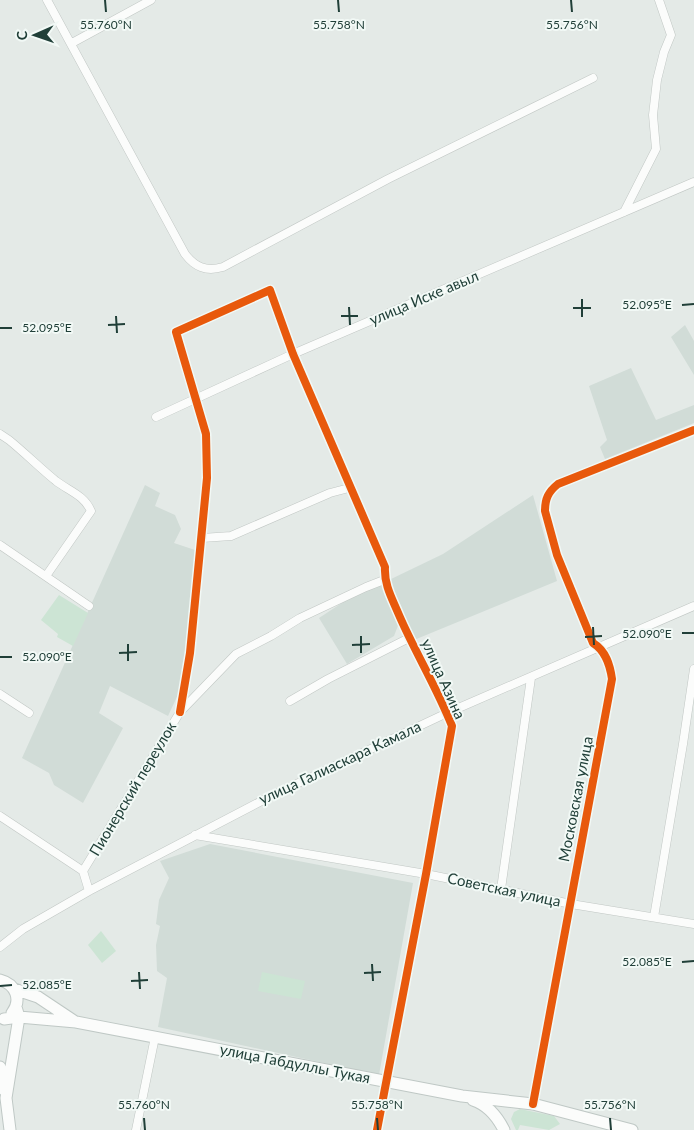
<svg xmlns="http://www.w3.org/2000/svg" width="694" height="1130" font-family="Lato,sans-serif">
	<rect width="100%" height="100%" fill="#e4eae7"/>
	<path fill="#d1dcd7" d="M685,325l9,16v34l-23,-38z
		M631,368l25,52 38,-15v18l-89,36 -5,-12 7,-7 -18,-54z
		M145,485l15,8 -5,13 20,9 6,14 -7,14 21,7 -2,59 -11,77 -14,30 -58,-30 -11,27 24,15 -40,75 -29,-18 -5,-12 -27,-15z
		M533,495l24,86 -143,59 -25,-60 54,-26z
		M382,584l17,39 -5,13 -47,28 -28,-46 32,-21z
		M210,844l203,39 -34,192 -221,-48 9,-49 -10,-7 -1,-26 4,-19 -4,-2 3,-24 10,-22 -9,-17z"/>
	<path fill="#cce4d4" d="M59,595l29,18 -15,33 -16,-9 1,-3 -17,-14z
		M101,931l15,20 -14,12 -14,-18z
		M262,972l43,9 -4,18 -43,-8z
		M520,1109l34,7 6,8 -11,6 -29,-5 -2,5h-2l-5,-11 3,-7z"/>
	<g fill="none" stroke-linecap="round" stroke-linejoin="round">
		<defs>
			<path id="street" d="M47,0l138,254c10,13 21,18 38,13l165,-88 205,-101
				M72,43l79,-43
				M624,212l32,-63 -3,-34 4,-35 7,-28 7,-17 -12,-35
				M156,417l137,-63 401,-172
				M0,434l9,6c16,13 31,28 47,41 13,10 28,14 35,30l-45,65
				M202,538l29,-2 99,-43 19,-5
				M0,545l89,61
				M0,694l29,19
				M290,701l38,-22 81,-41
				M180,712l10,-59 17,-175 -1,-44 -30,-102 94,-42 23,64 92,213c-1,18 7,31 14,48 16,37 38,73 53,111l-26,148 -49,256
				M0,816l83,55 6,20
				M195,835l231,39 145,30 123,20
				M83,871l97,-159 56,-58 35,-18 29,-18 66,-31 18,-7
				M501,889l30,-211
				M654,917l29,-173 11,-75
				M0,947l23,-18 66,-38 184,-96 174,-82 247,-107
				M533,1104l79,-425c-2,-14 -6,-28 -19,-36l-36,-88 -12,-44c0,-12 3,-19 13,-27l136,-54
				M136,1130l19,-93"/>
			<path id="secondary" d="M0,980c16,4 22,20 12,33
				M14,989l24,8 36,24
				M4,1019l15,-2 57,5 386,74 71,8 99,26
				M0,1067l4,23
				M473,1100c15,5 24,16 31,30
				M10,1130l-4,-32 13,-81 -3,-10"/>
		</defs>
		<use href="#street" stroke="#c1c7c4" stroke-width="9"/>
		<use href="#secondary" stroke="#bfc8c5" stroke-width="13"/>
		<use href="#street" stroke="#fbfcfb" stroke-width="8"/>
		<use href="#secondary" stroke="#fbfcfb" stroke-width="11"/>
		<defs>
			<path id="cycleway" d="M180,712l10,-59 17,-175 -1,-44 -30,-102 94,-42 23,64 92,213c-1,18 7,31 14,48 16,37 38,73 53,111l-26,148 -49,256
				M533,1104l79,-425c-2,-14 -6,-28 -19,-36l-36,-88 -12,-44c0,-12 3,-19 13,-27l136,-54"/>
		</defs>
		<use href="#cycleway" stroke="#f2f9f6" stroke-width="11"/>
		<use href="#cycleway" stroke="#e8590c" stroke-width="8"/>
	</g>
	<path fill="none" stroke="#203f38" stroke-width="2" d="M105,0l1,12M338,0l1,12M571,0l1,12M582,299v18M682,305l12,-1M349,307l1,18M573,308h18M116,316l1,17M341,316h17M108,325l17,-1M0,328h12M593,627l1,18M682,633h12M361,636v17M585,637l17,-1M128,644v17M352,645l18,-1M119,653l18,-1M0,657h12M682,962l12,-1M372,964l1,17M139,972l1,17M364,973l17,-1M131,981l17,-1M0,986l12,-1M144,1118l1,12M377,1118l1,12M610,1118l1,12"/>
	<g text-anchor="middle" stroke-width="4" stroke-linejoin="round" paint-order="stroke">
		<g font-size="15" fill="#203f38" stroke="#f2f9f6">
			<text transform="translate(424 298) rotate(-23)" y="5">улица Иске авыл</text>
			<text transform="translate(443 679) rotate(66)" y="5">улица Азина</text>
			<text transform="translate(340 763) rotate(-25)" y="5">улица Галиаскара Камала</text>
			<text transform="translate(133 789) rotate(-59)" y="5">Пионерский переулок</text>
			<text transform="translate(576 799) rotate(-79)" y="5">Московская улица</text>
			<text transform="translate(504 890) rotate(12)" y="5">Советская улица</text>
			<text transform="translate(295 1064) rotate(11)" y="5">улица Габдуллы Тукая</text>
		</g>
	</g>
	<g font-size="12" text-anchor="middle" fill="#203f38" stroke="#f2f9f6" stroke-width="4" stroke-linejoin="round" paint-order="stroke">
		<text x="106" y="29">55.760°N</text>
		<text x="339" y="29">55.758°N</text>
		<text x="572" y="29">55.756°N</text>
		<text x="647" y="309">52.095°E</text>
		<text x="47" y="332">52.095°E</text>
		<text x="647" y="638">52.090°E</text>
		<text x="47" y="661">52.090°E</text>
		<text x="647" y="966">52.085°E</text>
		<text x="47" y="989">52.085°E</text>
		<text x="144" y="1109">55.760°N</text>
		<text x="377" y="1109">55.758°N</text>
		<text x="610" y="1109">55.756°N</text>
	</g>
	<g transform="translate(35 35) rotate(268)" stroke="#f2f9f6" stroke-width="4" paint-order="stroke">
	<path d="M0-4L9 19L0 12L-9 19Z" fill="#203f38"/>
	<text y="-8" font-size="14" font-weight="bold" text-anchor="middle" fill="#203f38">С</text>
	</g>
</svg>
